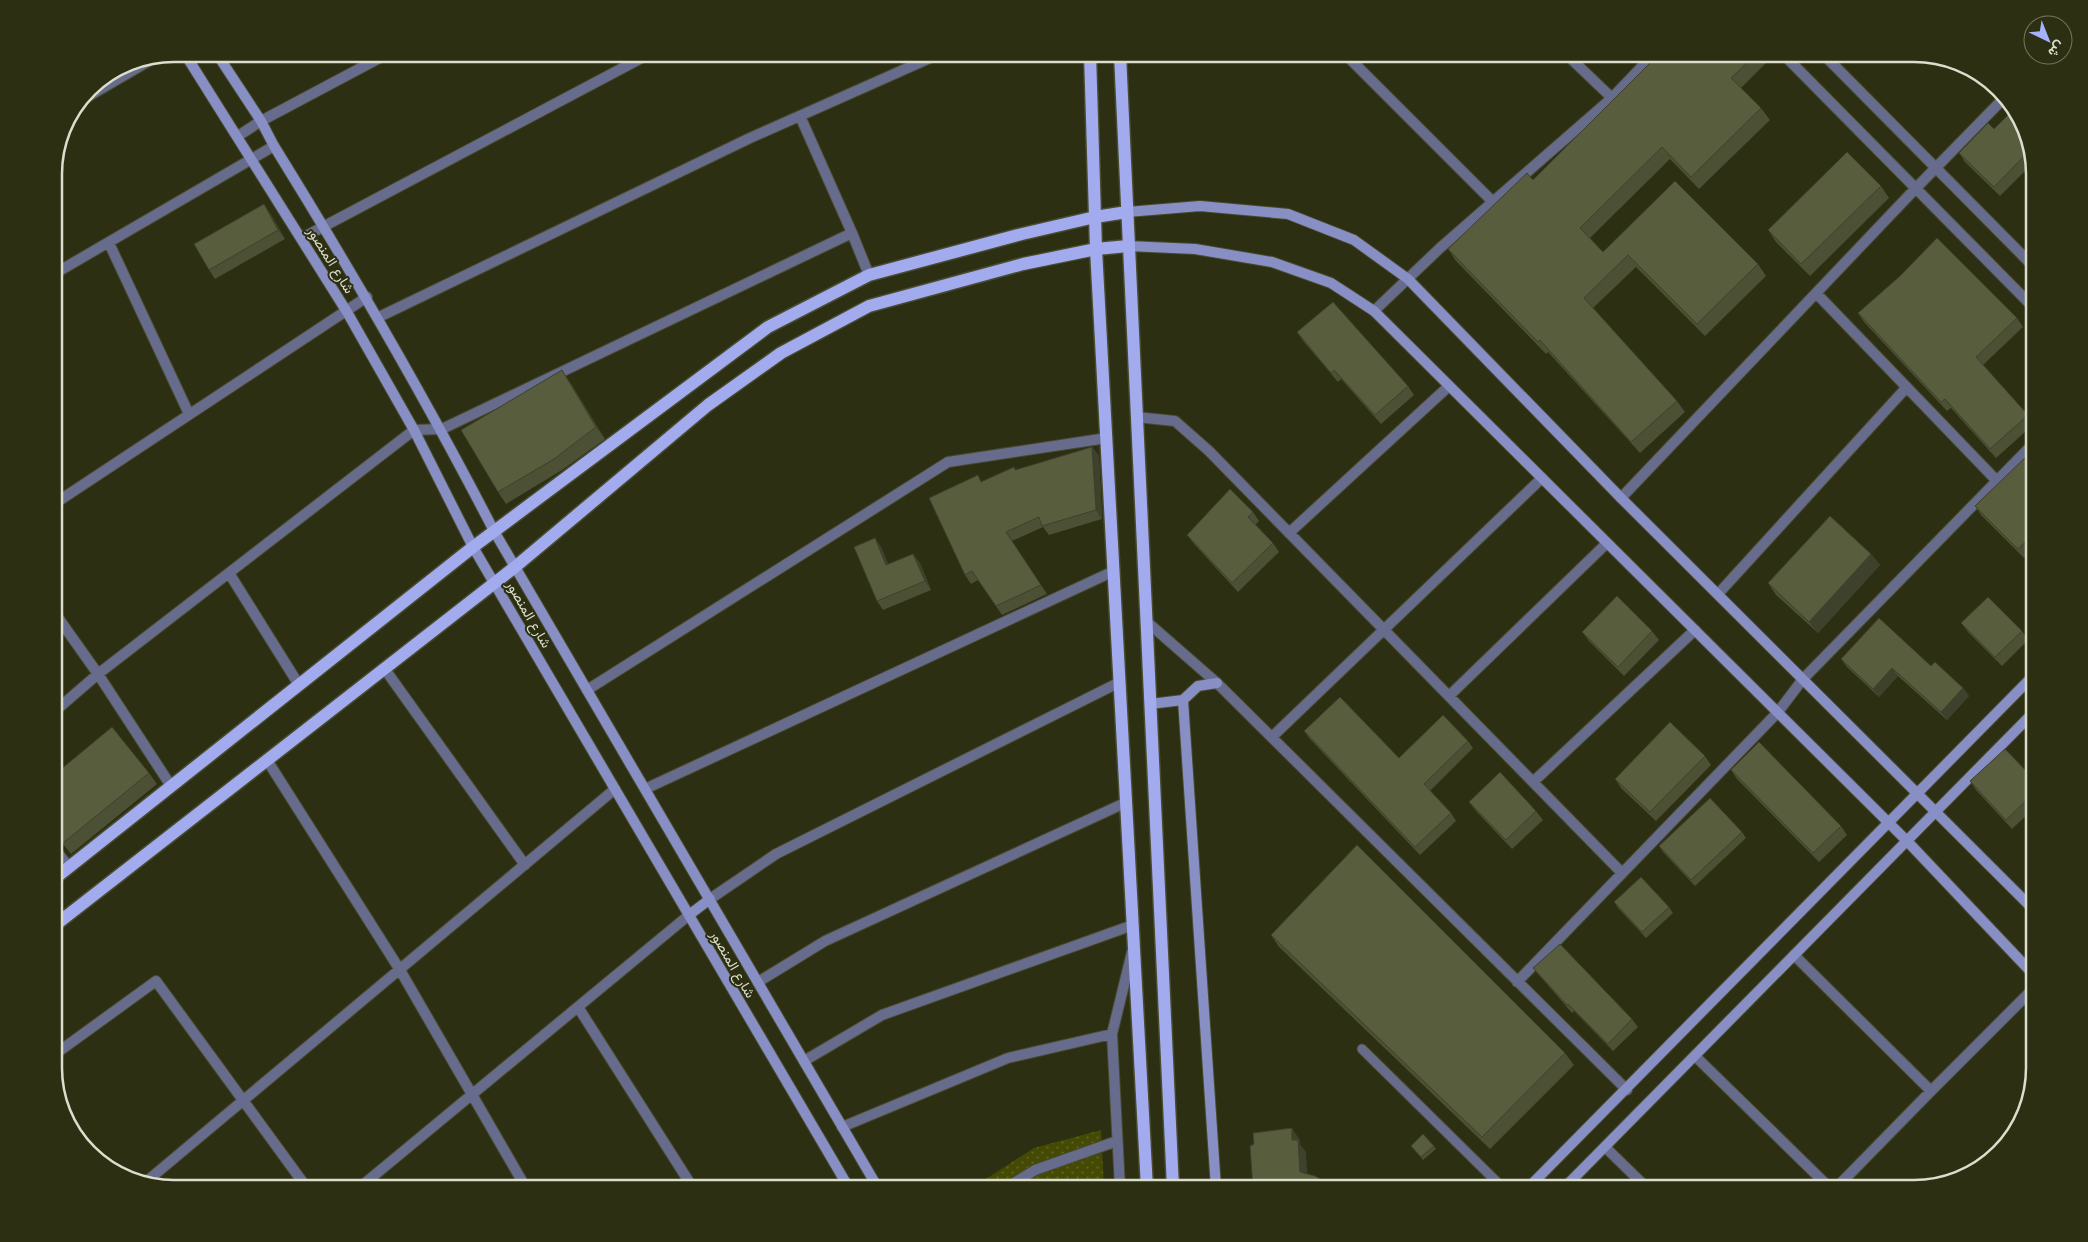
<svg xmlns="http://www.w3.org/2000/svg" width="2088" height="1242" font-family="Arial,Vazirmatn,sans-serif">
	<defs>
		<pattern id="grass-dots" width="8" height="8" patternUnits="userSpaceOnUse" patternTransform="scale(1.25)"><rect width="8" height="8" fill="#444a04"/><path d="M2 2h.1M6 6h.1" fill="none" stroke="#5e6427" stroke-width="1.8" stroke-linecap="round"/></pattern>
	</defs>
	<rect width="100%" height="100%" fill="#2c2f11"/>
	<path fill="url(#grass-dots)" d="M1101,1130l3,58h-132l62,-40z"/>
	<g fill="none" stroke-linecap="round" stroke-linejoin="round">
		<defs>
			<path id="lane" d="M1362,1049l141,139"/>
			<path id="street" d="M1345,54l148,148
				M1566,54l46,44
				M1783,54l251,254
				M1823,54l211,213
				M82,100l72,-42
				M800,116l52,117 17,42
				M238,136l23,-15 126,-67
				M302,238l347,-184
				M109,243l80,171
				M54,274l220,-128
				M1816,293l181,188
				M1374,311l66,-63 172,-150 42,-44
				M379,317l371,-179 189,-84
				M1136,417l39,4 34,30 413,422
				M1621,498l295,-310 87,-89
				M54,504l313,-207
				M1289,533l160,-147
				M229,573l70,112
				M1718,594l188,-206
				M54,612l44,62 73,112
				M1146,621l71,62 410,407
				M384,668l141,197
				M587,690l361,-228 159,-24
				M1449,696l158,-153
				M54,712l44,-38 316,-244 28,-1 410,-196
				M1272,737l270,-259
				M267,760l133,210 126,218
				M1533,782l162,-152
				M645,789l469,-218
				M54,848l15,19
				M710,899l66,-45 344,-172
				M1794,955l137,136 -95,97
				M758,982l67,-41 302,-139
				M1517,982l261,-270 25,-33 231,-236
				M578,1007l115,181
				M54,1055l102,-74 151,207
				M1695,1056l135,132
				M804,1061l78,-46 251,-90
				M1931,1091l103,-103
				M842,1127l166,-69 104,-24
				M1605,1147l42,41
				M147,1181l468,-392
				M359,1188l330,-273
				M1006,1188l29,-18 82,-29
				M1120,1188l-8,-154 20,-82"/>
			<path id="secondary" d="M185,54l162,258 67,118 59,117 376,641
				M217,54l44,67 13,25c78,126 152,253 220,385l384,657
				M1127,212l73,-6 88,8 66,26 54,39 213,219 413,412
				M1128,246l67,3 77,13 59,21 43,28 533,530 127,134
				M1183,700l33,488
				M1150,704l33,-4 15,-14 19,-3
				M689,915l21,-16
				M1528,1188l506,-513
				M1564,1188l470,-476"/>
			<path id="primary" d="M1090,54l6,195 51,939
				M1120,54l53,1134
				M54,879l419,-332 295,-220 101,-52 153,-41 73,-17 32,-5
				M54,926l461,-359 193,-162 73,-52 88,-47 154,-42 73,-15 32,-3"/>
		</defs>
		<use href="#lane" stroke="#484b2f" stroke-width="11"/>
		<use href="#street" stroke="#484b2f" stroke-width="12"/>
		<use href="#secondary" stroke="#484b2f" stroke-width="12"/>
		<use href="#primary" stroke="#484b2f" stroke-width="15"/>
		<use href="#lane" stroke="#676c8d" stroke-width="9"/>
		<use href="#street" stroke="#676c8d" stroke-width="10"/>
		<use href="#secondary" stroke="#888fc4" stroke-width="10"/>
		<use href="#primary" stroke="#a1abee" stroke-width="12"/>
	</g>
	<path fill="#4c5035" d="M1659,54h104l5,7 -27,27 20,20 9,12 -71,69 -29,-30 -80,79 13,14 155,12 8,12 -61,60 -69,-69 -43,41 84,93 8,11 -45,41 -92,-101 -2,2 -90,-93 -8,-12 85,-69z
		M2018,114l15,49 -33,33 -35,-34 -6,-9z
		M1881,186l8,12 -79,78 -34,-34 -8,-12z
		M270,213l15,26 -70,40 -6,-9z
		M1858,313l159,5 6,9 -40,38 45,50 6,9 -38,34 -45,-50 -4,3 -83,-89z
		M1297,332l111,54 6,9 -33,29 -40,-45 -3,3 -35,-41z
		M570,382l35,57 -43,31 -56,34 -8,-12z
		M1092,447l7,9 3,63 -53,16 -6,-8 -31,14 35,53 -45,21 -24,-35 -7,4 -6,-9 17,-94 32,-14 2,3z
		M2034,451v98l-10,9 -43,-43 -6,-9z
		M1253,512l6,9 -4,4 18,18 6,9 -41,40 -44,-48 -7,-9z
		M875,538l6,9 7,17 25,-10 7,9 11,27 -48,20 -6,-9z
		M1871,554l9,11 -62,68 -42,-38 -8,-12z
		M1961,623l61,8 6,9 -26,26 -34,-34z
		M1652,631l7,9 -35,36 -35,-35 -7,-9z
		M1841,659l90,7 32,22 6,8 -22,24 -49,-44 -19,21 -32,-30z
		M1304,731l95,27 69,-17 5,7 -43,43 21,22 5,8 -36,34 -111,-117z
		M1705,756l6,9 -55,56 -35,-33 -6,-9z
		M1731,770l110,56 6,9 -28,27 -82,-83z
		M149,773l8,11 -86,70 -17,-21v-58z
		M2034,779v29l-22,21 -36,-39 -6,-9z
		M1469,802l67,9 7,9 -31,29 -36,-38z
		M1742,832l4,6 -51,48 -32,-34 -4,-6z
		M1614,902l55,5 4,6 -27,25 -28,-30z
		M1271,935l294,118 9,12 -84,84 -211,-202z
		M1533,968l99,51 6,8 -25,24 -39,-40 -2,2 -33,-38z
		M1411,1146h23l2,3 -13,11z"/>
	<path fill="#3e412b" d="M264,204l6,9 15,26 -7,-9z
		M562,370l8,12 35,57 -9,-12z
		M1092,447l7,9 3,63 -6,-9z
		M875,538l6,9 12,27 -7,-9z
		M913,554l7,9 11,27 -6,-9z
		M1871,554l9,11 -62,68 -9,-11z
		M1892,668l6,8 -19,21 -6,-8z
		M1963,688l6,8 -22,24 -6,-8z
		M1292,1128l8,12v4l6,8 2,32 -8,-12 -8,-32z"/>
	<path fill="#585d3e" stroke="#3e412b" d="M1659,54h97l-25,24 30,30 -70,69 -29,-30 -82,81 23,24 72,-71 83,83 -61,60 -69,-69 -44,43 93,103 -46,41 -91,-102 -2,2 -90,-93 79,-76 6,7z
		M2014,109l4,5 11,37 -35,36 -35,-34 29,-30 6,6z
		M1847,152l34,34 -80,78 -33,-34z
		M264,204l14,26 -69,40 -15,-26z
		M1937,238l80,80 -41,39 52,58 -38,34 -45,-50 -4,3 -83,-89 42,-37z
		M1333,302l75,84 -33,29 -41,-45 -3,3 -34,-41z
		M562,370l34,57 -42,32 -56,33 -37,-62z
		M1092,447l4,63 -54,16 -3,-9 -33,15 35,53 -45,21 -24,-35 -7,4 -36,-77 49,-23 3,7 33,-15 1,3z
		M2033,450l1,1v83l-16,15 -43,-43z
		M1230,489l23,23 -5,5 25,26 -41,40 -45,-48z
		M1830,516l41,38 -62,68 -41,-39z
		M875,538l11,27 27,-11 12,27 -48,20 -23,-54z
		M1617,596l35,35 -34,36 -36,-35z
		M1988,597l34,34 -27,26 -34,-34z
		M1879,618l52,48 4,-4 28,26 -22,24 -49,-44 -19,21 -32,-30z
		M1340,697l59,61 44,-43 25,26 -44,43 27,29 -36,34 -111,-116z
		M1670,722l35,34 -55,56 -35,-33z
		M112,727l37,46 -86,70 -9,-11v-57z
		M1759,742l82,84 -28,27 -82,-83z
		M2005,749l29,30v14l-28,27 -36,-39z
		M1500,772l36,39 -30,29 -37,-38z
		M1710,798l32,34 -51,48 -32,-34z
		M1357,845l208,208 -83,84 -211,-202z
		M1641,877l28,30 -27,25 -28,-30z
		M1560,944l72,75 -24,25 -40,-40 -1,1 -34,-37z
		M1292,1128v12h6l2,32 15,4 13,7 5,5h-80l-3,-42 4,-2 -1,-11z
		M1423,1134l11,12 -13,11 -10,-11z
		M1348,1182l6,6h-14z"/>
	<g text-anchor="middle" stroke-width="4" stroke-linejoin="round" paint-order="stroke">
		<g font-size="14" fill="#dbdecc" stroke="#2c2f11">
			<text transform="translate(331 260) rotate(58)" y="5">شارع المنصور</text>
			<text transform="translate(529 614) rotate(60)" y="5">شارع المنصور</text>
			<text transform="translate(733 964) rotate(60)" y="5">شارع المنصور</text>
		</g>
	</g>
	<path d="M0 0H2088V1242H0ZM174 62H1914A112 112 0 0 1 2026 174V1068A112 112 0 0 1 1914 1180H174A112 112 0 0 1 62 1068V174A112 112 0 0 1 174 62Z" fill="#2c2f11" fill-rule="evenodd"/>
	<path fill="none" stroke="#dbdecc" stroke-width="2.5" d="M174 62H1914A112 112 0 0 1 2026 174V1068A112 112 0 0 1 1914 1180H174A112 112 0 0 1 62 1068V174A112 112 0 0 1 174 62Z"/>
	<g transform="translate(2048 40) rotate(137)"><circle r="24" fill="#2c2f11" stroke="#72755c"/>
	<path d="M0-4L9 19L0 12L-9 19Z" fill="#a6b1fc"/>
	<text y="-8" font-size="14" font-weight="bold" text-anchor="middle" fill="#dbdecc">ش</text>
	</g>
</svg>
